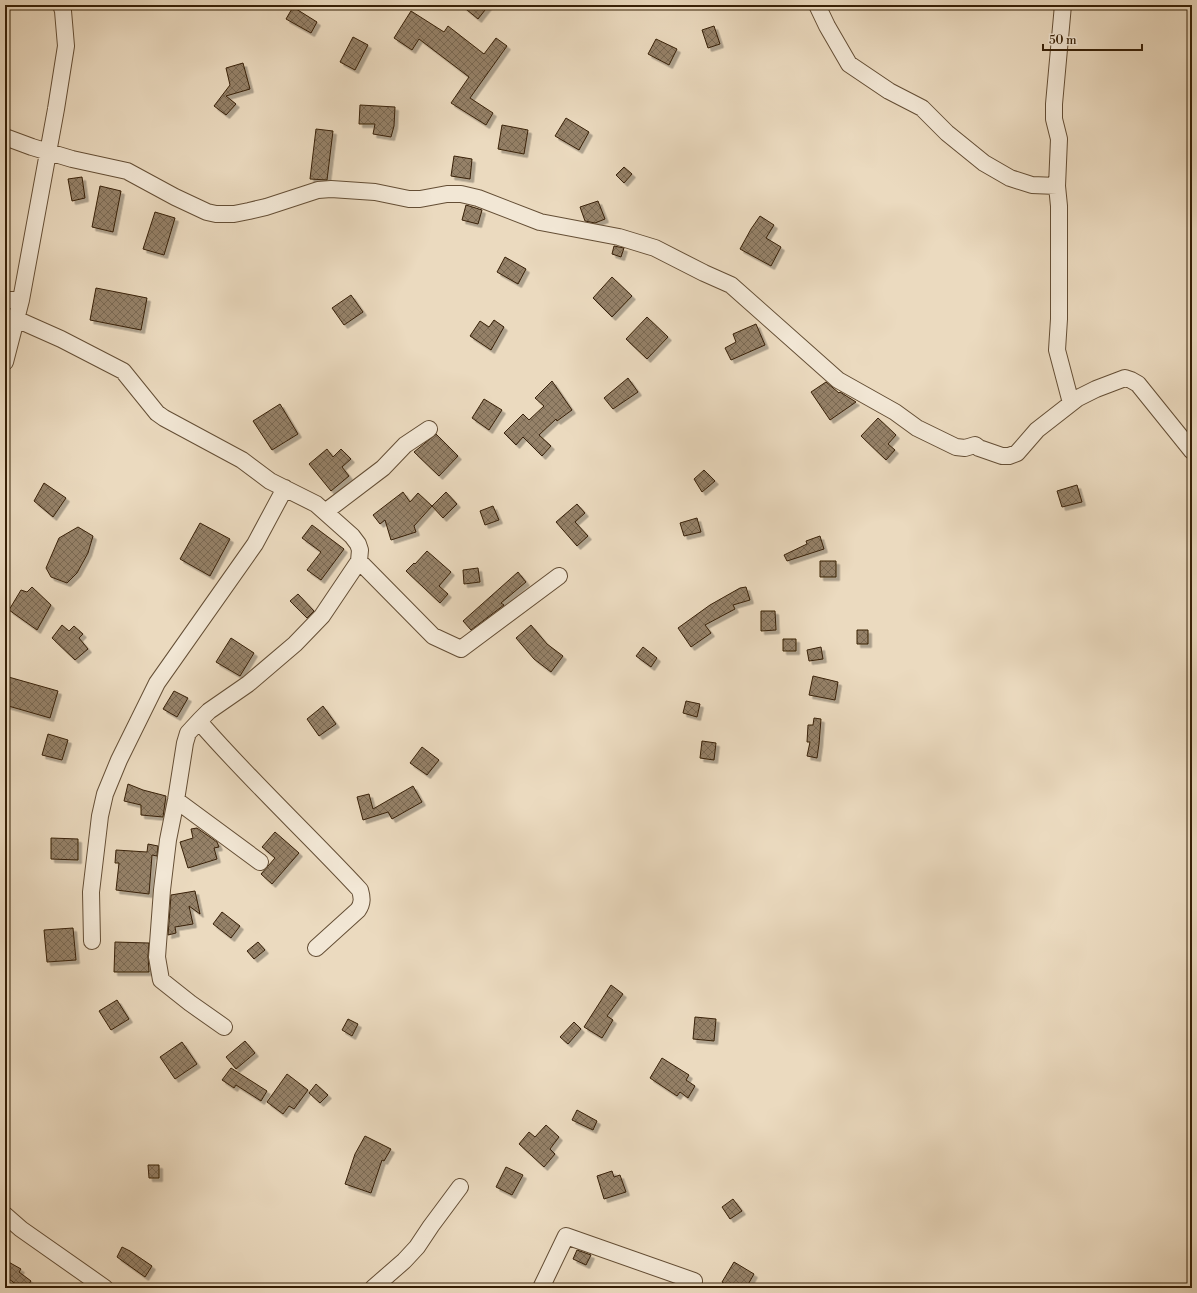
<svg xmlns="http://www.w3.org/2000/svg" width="1197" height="1293" font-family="'Libre Bodoni',serif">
	<defs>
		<pattern id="building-cross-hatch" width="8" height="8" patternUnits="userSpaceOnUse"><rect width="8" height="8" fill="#958167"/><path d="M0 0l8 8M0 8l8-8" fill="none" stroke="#7a6953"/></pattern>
		<filter id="shadow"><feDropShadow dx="3.5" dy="3.5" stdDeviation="0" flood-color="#0004"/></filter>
	</defs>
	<rect width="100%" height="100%" fill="#ebdabf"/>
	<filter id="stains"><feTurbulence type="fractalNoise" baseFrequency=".005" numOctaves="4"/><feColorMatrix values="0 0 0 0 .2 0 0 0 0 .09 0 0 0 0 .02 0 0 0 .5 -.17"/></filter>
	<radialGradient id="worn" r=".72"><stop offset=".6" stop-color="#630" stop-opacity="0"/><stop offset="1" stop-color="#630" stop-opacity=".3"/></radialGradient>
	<path fill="url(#building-cross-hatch)" stroke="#372007" filter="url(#shadow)" d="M461,5h28l-11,14z
		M293,7l24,15 -6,11 -25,-14z
		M411,11l33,21 4,-6 36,28 12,-16 11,8 -37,52 23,15 -7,12 -35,-22 18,-26 -50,-38 -7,11 -18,-12z
		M714,26l6,18 -12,4 -6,-18z
		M353,37l15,8 -13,25 -15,-8z
		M656,39l21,10 -8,16 -21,-11z
		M243,63l7,26 -24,7 10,8 -10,11 -12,-9 16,-21 -4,-17z
		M360,105l35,2 -1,19 -3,11 -18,-3 2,-10h-16z
		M566,118l23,14 -10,18 -24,-14z
		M502,125l26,5 -4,24 -26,-5z
		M316,129l17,2 -6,49 -17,-1z
		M454,156l18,3 -2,20 -19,-3z
		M624,167l8,7 -8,9 -8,-8z
		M82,177l3,21 -13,3 -4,-22z
		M100,186l21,5 -8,41 -21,-5z
		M598,201l7,18 -10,4 -10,-2 -5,-14z
		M466,205l16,5 -4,14 -16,-4z
		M155,212l20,6 -11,37 -21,-6z
		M760,216l14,9 -8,13 15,9 -10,19 -31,-17 11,-20z
		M614,246l10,2 -3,9 -9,-3z
		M505,257l21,12 -8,15 -21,-12z
		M612,277l20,19 -20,21 -19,-19z
		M96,288l51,10 -6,32 -51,-10z
		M351,295l12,17 -19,13 -12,-17z
		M647,317l21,20 -21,22 -21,-20z
		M494,320l10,7 -13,23 -21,-14 10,-15 9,6z
		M756,324l9,21 -34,15 -6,-12 11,-6 -3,-8z
		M628,378l10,14 -25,17 -9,-11z
		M552,381l20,29 -15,11 -1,-2 -17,16 12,11 -9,10 -19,-19 -7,8 -12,-12 19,-19 6,6 15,-14 -9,-8z
		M826,382l13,11 1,-1 16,10 -26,18 -19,-28z
		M484,399l18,11 -13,20 -17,-12z
		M280,404l18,30 -26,16 -19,-29z
		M878,418l18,17 -8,9 7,6 -9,10 -25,-24z
		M436,434l22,22 -19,20 -25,-24z
		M327,449l6,8 8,-8 10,10 -9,8 7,9 -18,15 -22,-27z
		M704,470l11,11 -13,11 -8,-13z
		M44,483l22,15 -13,19 -19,-16z
		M1077,485l5,17 -20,5 -5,-16z
		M403,492l7,10 8,-9 14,13 -18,20 2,6 -25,8 -6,-20 -5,4 -7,-9z
		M446,492l11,12 -14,14 -11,-12z
		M577,504l8,9 -10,9 13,14 -11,10 -21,-24z
		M493,506l6,14 -14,5 -5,-14z
		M697,518l4,14 -17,4 -4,-13z
		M200,523l30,16 -20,37 -30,-17z
		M312,525l32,24 -23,31 -14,-10 14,-18 -19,-14z
		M78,527l15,9 -5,17 -11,20 -10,10 -16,-6 -5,-9 13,-30z
		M820,536l4,13 -37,12 -3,-6 23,-11 -1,-3z
		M427,551l24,21 -12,14 9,8 -8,9 -34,-32 8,-8 1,1z
		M820,561h16v16h-16z
		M478,568l2,14 -16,2 -1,-14z
		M518,572l8,10 -25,21 3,2 -33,25 -8,-9z
		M32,587l19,18 -14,25 -28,-20 12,-20 6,2z
		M746,587l4,13 -17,5 2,4 -30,16 6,8 -20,14 -13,-19 32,-23 30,-17z
		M298,594l16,17 -7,7 -17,-17z
		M761,611h14l1,19 -15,1z
		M62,625l7,6 5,-5 9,8 -4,4 9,11 -13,11 -23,-22z
		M531,625l16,19 16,12 -12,16 -17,-13 -18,-21z
		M857,630h11v14h-11z
		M231,638l23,15 -14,23 -24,-14z
		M783,639h13v12h-13z
		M643,647l14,11 -6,9 -15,-11z
		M821,647l2,12 -14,2 -2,-11z
		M5,676l53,15 -8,27 -45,-13z
		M813,676l25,6 -3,18 -26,-5z
		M174,691l14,7 -11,19 -14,-8z
		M686,701l14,3 -3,13 -14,-4z
		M323,706l13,18 -17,12 -12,-17z
		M814,718l7,1 -2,25 -2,14 -10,-2 3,-14h-3l1,-17h5z
		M48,734l20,6 -6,20 -20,-5z
		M702,741l14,2 -2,17 -14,-2z
		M422,747l17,13 -12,15 -17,-12z
		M128,784l15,6 23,6 -3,21 -22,-2v-10l-17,-4z
		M413,786l9,16 -30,17 -4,-7 -25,8 -6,-23 12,-3 4,15z
		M197,828l20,14 2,5 -5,1 3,11 -29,9 -8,-26 13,-4 -2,-9z
		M275,832l24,21 -27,31 -11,-10 14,-16 -13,-11z
		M51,838l27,1v21l-27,-1z
		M148,844l10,2 -1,10 -5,-1 -3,39 -33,-4 3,-27h-4l1,-13 31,2z
		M195,891l5,23 -11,-8 4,18 -18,3 1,6 -8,2 3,-40z
		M222,912l18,14 -9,12 -18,-14z
		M73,928l3,32 -29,2 -3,-32z
		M115,942l34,1 -1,13 1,16h-35z
		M258,942l7,8 -11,9 -7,-8z
		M611,985l12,9 -16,22 6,4 -11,18 -18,-11z
		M117,1000l12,19 -18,11 -12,-19z
		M695,1017l21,2 -2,22 -21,-2z
		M348,1019l10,5 -6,12 -10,-6z
		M574,1022l7,7 -13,15 -8,-7z
		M245,1041l10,12 -19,16 -10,-12z
		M182,1042l15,22 -22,15 -15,-22z
		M662,1058l27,17 -3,5 9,6 -7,12 -8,-6 -3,4 -27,-18z
		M231,1068l36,23 -6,10 -25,-16 -2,3 -12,-8z
		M287,1074l21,16 -14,19 -5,-3 -6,8 -16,-12z
		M316,1084l12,11 -8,8 -11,-10z
		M577,1110l20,11 -4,9 -21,-10z
		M546,1125l13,12 -9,12 5,5 -11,13 -25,-23 10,-12 6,5z
		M365,1136l26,13 -7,12 -2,-1 -11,33 -26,-9 10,-30z
		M148,1165h11v13h-10z
		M506,1167l17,8 -11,20 -16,-8z
		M612,1171l2,6 6,-2 6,17 -22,7 -7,-23z
		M733,1199l9,12 -12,8 -8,-12z
		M122,1247l8,4 22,15 -7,11 -28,-20z
		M577,1250l14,5 -5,10 -13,-6z
		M5,1260l16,9 -2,3 12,9 -5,7h-5l-16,-12z
		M734,1262l20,12 -8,14h-15l-9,-6z"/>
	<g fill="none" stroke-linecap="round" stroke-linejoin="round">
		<defs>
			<path id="minor" d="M817,5l10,21 22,38 40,27 33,17 25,25 37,30 26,15 22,7 25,1
				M1063,5l-9,99v15l5,20 -2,47 2,20v113l-2,31 14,53
				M5,137l27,10 40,12 55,12 48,26 32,15 9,2h18l15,-3 17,-4 52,-17 13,-1 44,3 34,7h11l27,-5h14l17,4 62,24 79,15 36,11 49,25 27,12 107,95 57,32 22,16 39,19 9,1 10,-3 4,3 23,8h7l8,-3 20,-23 41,-32 18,-9 29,-11 6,2 7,4 54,67
				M5,300h16
				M16,319l45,20 62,32 34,42 7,5 78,42 28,21 46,23 36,32 6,8 2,6 -1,11 -37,55 -27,28 -47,40 -39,27 -9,9 3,6c50,57 105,108 157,164 2,7 3,13 -2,20l-42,38
				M5,362l16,-62 35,-191 10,-63 -3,-35 -2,-6
				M325,512l58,-44 22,-23 24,-16
				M359,561l74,75 28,13 98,-73
				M200,720l-12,13 -3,10 -9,57 -8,40 -6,50 -5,67 4,23 29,23 34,24
				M176,800l84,62
				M92,941l-1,-49 9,-76 5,-22 14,-34 38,-77 98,-139 30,-56
				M5,1215l16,14 84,59
				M373,1288l31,-27 13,-14 14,-21 29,-39
				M541,1288l25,-52 128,45"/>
		</defs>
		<use href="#minor" stroke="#644e35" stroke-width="18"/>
		<use href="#minor" stroke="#f2e7d5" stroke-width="16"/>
	</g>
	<rect width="1197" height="1293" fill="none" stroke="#ebdabf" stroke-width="20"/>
	<rect x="6" y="6" width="1185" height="1281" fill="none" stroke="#372007" stroke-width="2"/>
	<rect x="10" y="10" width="1177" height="1273" fill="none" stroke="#372007"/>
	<path d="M1043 44v6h99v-6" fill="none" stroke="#372007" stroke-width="2"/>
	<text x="1049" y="44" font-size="12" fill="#372007" stroke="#f2e7d5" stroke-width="3" paint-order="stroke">50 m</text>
	<rect width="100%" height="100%" filter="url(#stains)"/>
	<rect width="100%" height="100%" fill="url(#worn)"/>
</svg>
